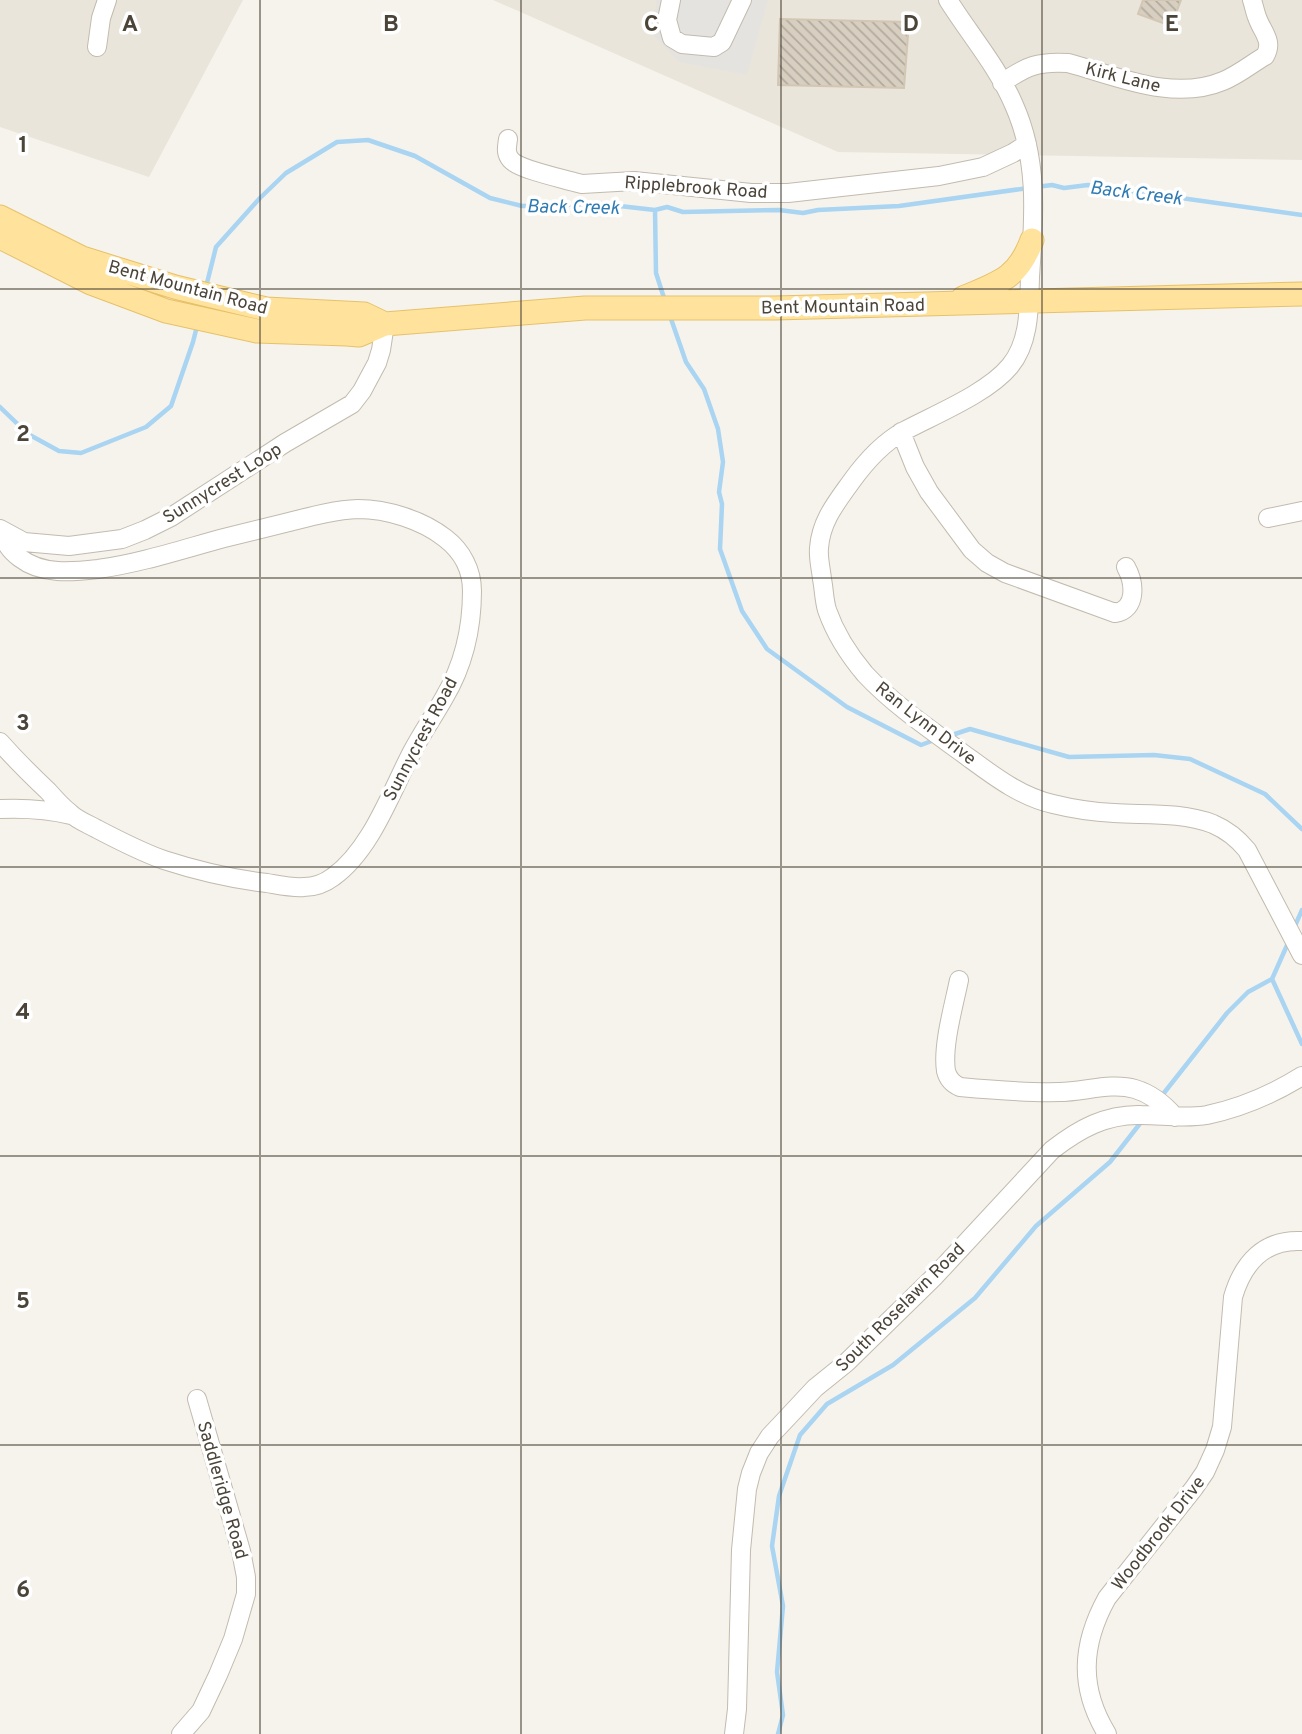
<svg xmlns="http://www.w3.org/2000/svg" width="1302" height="1734" font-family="Overpass,sans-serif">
	<defs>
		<pattern id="building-back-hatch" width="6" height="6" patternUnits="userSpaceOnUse" patternTransform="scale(1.75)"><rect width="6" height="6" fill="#d8cfc1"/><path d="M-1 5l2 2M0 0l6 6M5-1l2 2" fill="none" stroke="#b1aa9e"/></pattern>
	</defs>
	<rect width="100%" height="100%" fill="#f6f3ec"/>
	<path fill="#eae5da" d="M0,0h243l-94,177 -149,-50z
		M493,0h809v160l-464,-8z"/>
	<path fill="#e5e3e0" d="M656,0h112l-21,75 -68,-13 -24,-25z"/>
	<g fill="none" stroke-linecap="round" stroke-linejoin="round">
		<path stroke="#a9d4f2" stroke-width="4.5" d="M1036,187l16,-2 12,3 24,-3 214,30
			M655,210l1,63 9,28
			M206,287l10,-40 44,-49 26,-25 51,-31 31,-2 47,16 75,42 32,8 80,-2 53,6 12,-3 16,5 96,-2 24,3 15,-3 81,-4 129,-18
			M670,316l16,46 18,27 14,40 5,33 -4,30 3,12 -2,45 22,62 25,38 80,58 74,38 16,-6
			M0,407l28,27 31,17 22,2 65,-26 25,-21 22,-64 4,-16
			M949,736l21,-7 99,28 85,-2 36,4 75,35 37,35
			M1294,928l8,-18
			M1272,979l30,65
			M1160,1098l67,-85 21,-21 24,-13 16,-36
			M778,1734l5,-19 -6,-43 6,-66 -11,-60 7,-50 21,-61 27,-31 66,-39 82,-67 61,-72 74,-64 32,-41"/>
	</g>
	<path fill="url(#building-back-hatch)" stroke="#d3c7b4" stroke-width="2" d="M1143,0h38l-10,26 -33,-12z
		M780,19l129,3 -5,66 -126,-3z"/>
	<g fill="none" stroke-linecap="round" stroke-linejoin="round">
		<defs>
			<path id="minor" d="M671,0l-4,20 5,18 10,6 32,3 8,-5 20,-42
				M948,0c22,35 50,67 66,105 25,56 20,113 16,172 -1,30 0,65 -20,89 -22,27 -74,48 -106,65 -22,12 -38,30 -53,51 -15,21 -30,39 -32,66 -1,10 2,21 3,31 2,10 2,21 5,31 8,23 22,45 38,64 28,30 63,54 96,78 29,21 57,44 92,52 20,5 41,8 61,9 32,2 68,-1 99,11 14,6 25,15 34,26l55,105
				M97,47l4,-29 6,-18
				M1002,83c24,-17 37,-22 66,-20 49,13 105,39 155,18 15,-6 28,-17 42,-25 9,-15 -3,-24 -8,-39 -2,-5 -3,-11 -5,-17
				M508,139c-1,8 -3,14 3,21 8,9 49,18 63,22l8,2 52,-3 117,12h37l151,-17 44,-9 30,-14 14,-9
				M901,432l14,35 14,25 43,58 15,13 18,10 110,40c22,-3 20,-30 11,-46
				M1268,518l34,-7
				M0,529l24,13 45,4 53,-7 23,-9 26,-13 114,-74 67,-39 10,-13 15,-28 4,-13 4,-26
				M0,742c15,17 31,33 48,49 7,8 14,16 22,22 7,7 18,11 27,16 21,11 44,23 67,31 34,11 68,19 103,23 12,2 25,5 37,4 10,0 21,-4 29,-10 38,-27 58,-85 79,-125 10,-19 22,-36 32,-54 19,-32 28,-69 28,-107 0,-21 -10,-40 -27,-53 -23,-18 -58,-29 -87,-29 -25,1 -49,8 -73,14 -20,5 -40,10 -61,15 -41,11 -83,25 -126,31 -26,3 -56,6 -78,-11 -9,-7 -16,-14 -14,-25
				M0,809c25,-1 47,0 71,6
				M959,980c-5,25 -17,66 -13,91 2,8 7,13 14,16 33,3 66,6 99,5 25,0 52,-10 76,-3 17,5 29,15 40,28
				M181,1734l20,-23 17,-36 15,-36 13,-45v-17l-5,-26 -44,-152
				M734,1734l3,-25 4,-159 6,-61 4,-16 8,-20 11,-17 17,-18 28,-30 31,-25 89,-87 117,-126c27,-21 54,-36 89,-35 22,0 43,4 66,0 33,-7 66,-21 95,-39
				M1107,1734c-28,-46 -26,-89 0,-136l87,-110 11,-16 10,-22 7,-23 11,-130c10,-34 31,-58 69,-56"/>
			<path id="major" d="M0,217l82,41 93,29 91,22 98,5 21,10
				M0,237l91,46 75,28 91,20 90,3 12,1 26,-11 200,-16h190l527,-14
				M963,298c35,-15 55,-19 69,-58"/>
		</defs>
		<use href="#minor" stroke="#c2bbae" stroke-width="20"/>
		<use href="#major" stroke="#e6c16a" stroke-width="25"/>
		<use href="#minor" stroke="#fff" stroke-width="18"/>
		<use href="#major" stroke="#ffe39c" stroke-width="23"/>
	</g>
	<path fill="none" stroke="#4b4439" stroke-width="2" stroke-opacity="0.55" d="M260,0v1734M521,0v1734M781,0v1734M1042,0v1734M0,289h1302M0,578h1302M0,867h1302M0,1156h1302M0,1445h1302"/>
	<g text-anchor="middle" stroke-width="7" stroke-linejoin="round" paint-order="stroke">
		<g font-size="18" fill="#4b4439" stroke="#fff">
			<text transform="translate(1123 77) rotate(14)" y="6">Kirk Lane</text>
			<text transform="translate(696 187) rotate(4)" y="6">Ripplebrook Road</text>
			<text transform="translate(188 287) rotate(15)" y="6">Bent Mountain Road</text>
			<text transform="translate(843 306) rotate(-1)" y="6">Bent Mountain Road</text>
			<text transform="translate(222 483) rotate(-32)" y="6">Sunnycrest Loop</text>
			<text transform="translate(926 723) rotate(38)" y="6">Ran Lynn Drive</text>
			<text transform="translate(420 739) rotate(-62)" y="6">Sunnycrest Road</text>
			<text transform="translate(900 1307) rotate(-45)" y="6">South Roselawn Road</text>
			<text transform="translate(223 1490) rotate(74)" y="6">Saddleridge Road</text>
			<text transform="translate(1158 1533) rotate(-52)" y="6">Woodbrook Drive</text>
		</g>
		<g font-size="19" font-style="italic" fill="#2e7ab2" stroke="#fff">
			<text transform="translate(1136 192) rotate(7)" y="7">Back Creek</text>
			<text transform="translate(573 206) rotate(1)" y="7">Back Creek</text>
		</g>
	</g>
	<g font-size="23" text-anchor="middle" font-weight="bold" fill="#4b4439" stroke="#fff" stroke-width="7" stroke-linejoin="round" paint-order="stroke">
		<text x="130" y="31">A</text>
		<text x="391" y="31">B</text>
		<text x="651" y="31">C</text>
		<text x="911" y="31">D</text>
		<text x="1172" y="31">E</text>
		<text x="23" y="152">1</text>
		<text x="23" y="441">2</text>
		<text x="23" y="730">3</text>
		<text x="23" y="1019">4</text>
		<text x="23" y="1308">5</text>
		<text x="23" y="1597">6</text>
	</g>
</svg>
